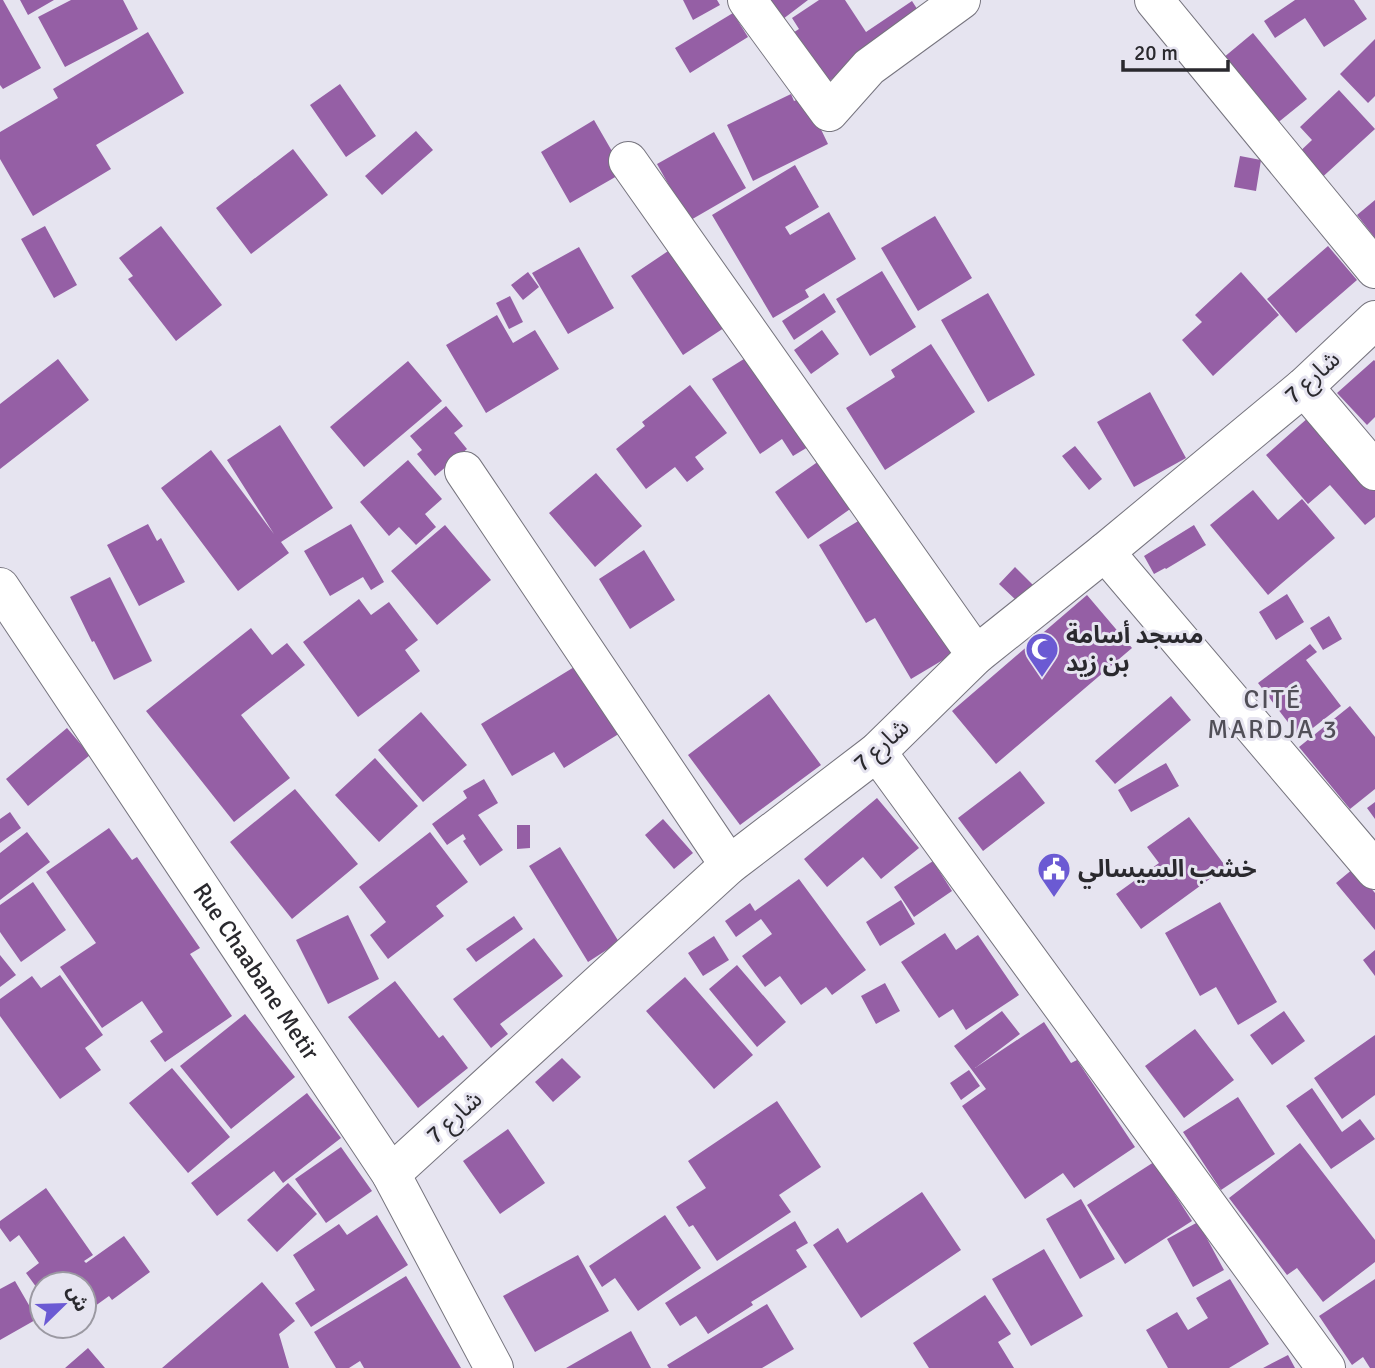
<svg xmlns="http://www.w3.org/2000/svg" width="1375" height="1368" font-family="Signika,'Noto Sans Arabic',sans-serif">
	<rect width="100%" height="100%" fill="#e6e4f0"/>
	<path fill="#955fa5" d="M0,0h3l38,68 -38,21 -3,-4z
		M20,0h34l-26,15z
		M71,0h52l15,29 -73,38 -27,-50z
		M683,0h34l3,5 -27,15z
		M769,0h39l-25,19z
		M819,0h26l21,32 46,-31 11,17 -109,73 -34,-50 19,-12 -7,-11z
		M1295,0h59l13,19 -43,28 -19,-29 -30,20 -11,-17z
		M733,13l15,24 -58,36 -15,-25z
		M148,32l36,61 -88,52 15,24 -78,47 -33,-57v-27l58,-34 -5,-9z
		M1253,33l54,66 -37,30 -53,-66z
		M1375,39v57l-7,7 -28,-29z
		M340,84l36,52 -30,21 -36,-52z
		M1339,90l36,39 -58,53 -23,-25 18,-17 -12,-13z
		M791,94l3,7 11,-5 23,48 -75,37 -26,-56z
		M594,120l30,52 -54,31 -29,-51z
		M416,131l17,19 -51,45 -17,-19z
		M714,132l32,56 -57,33 -32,-57z
		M293,149l35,46 -77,59 -35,-46z
		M1240,156l21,4 -5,31 -22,-4z
		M795,165l24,42 -34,20 5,8 39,-23 27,47 -51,31 4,7 -36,21 -61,-103z
		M1375,200v38l-18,-23z
		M935,216l37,62 -54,33 -37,-63z
		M45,226l32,59 -23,13 -33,-59z
		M161,226l61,79 -46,36 -48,-62 5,-3 -14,-18z
		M680,243l53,79 -50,33 -52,-79z
		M1328,246l29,34 -61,53 -29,-34z
		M579,247l35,61 -46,26 -36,-61z
		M882,271l34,56 -46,29 -34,-57z
		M528,272l11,15 -16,13 -12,-15z
		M1241,272l38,43 -66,61 -31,-36 20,-18 -7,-7z
		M824,293l12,19 -42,28 -12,-19z
		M988,293l47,82 -47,27 -47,-82z
		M510,296l13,26 -14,7 -13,-26z
		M497,315l16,28 22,-13 24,39 -73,44 -40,-68z
		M822,330l17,24 -28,20 -17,-24z
		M931,344l44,68 -90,58 -39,-62 49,-31 -4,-7z
		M755,352l58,92 -20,12 -11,-17 -22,15 -48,-75z
		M58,359l31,41 -89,69v-65z
		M1374,360l1,1v56l-8,8 -30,-32z
		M408,361l34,40 -78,66 -34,-40z
		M690,385l37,48 -32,24 9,12 -17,13 -12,-15 -29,22 -30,-40 29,-23 -3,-4z
		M1150,392l36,66 -52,29 -37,-65z
		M446,406l17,20 -9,7 13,16 -32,27 -18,-22 5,-4 -12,-14z
		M1318,409l57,66v42l-10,8 -35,-40 -22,19 -42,-49z
		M280,425l53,83 -52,34 8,11 -51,38 -77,-103 50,-38 63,84 -47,-74z
		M1075,446l27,33 -13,11 -27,-34z
		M826,456l34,46 -52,37 -33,-47z
		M408,460l34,39 -17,15 11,13 -20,18 -17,-18 -10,9 -29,-34z
		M596,473l46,53 -47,41 -46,-54z
		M1253,490l25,30 24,-21 33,39 -67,57 -58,-70z
		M873,512l85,139 -47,28 -36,-61 -9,5 -47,-78z
		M148,524l9,17 4,-3 24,44 -46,24 -32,-61z
		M351,524l33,58 -13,8 -8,-13 -33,19 -26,-45z
		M445,525l46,55 -54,45 -46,-54z
		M1194,525l12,20 -40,24 -1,-1 -11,6 -10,-18z
		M644,550l31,50 -45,29 -31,-50z
		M1015,567l18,18 -15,17 -19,-18z
		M110,577l42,84 -38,19 -20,-39 -2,1 -22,-45z
		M1287,594l17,28 -28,18 -17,-28z
		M1087,595l45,53 -136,116 -44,-53z
		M359,599l12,16 18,-13 29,38 -13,10 15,21 -62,46 -55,-75z
		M1329,616l13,23 -19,11 -13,-22z
		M251,628l21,27 15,-12 18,22 -64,50 49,63 -56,44 -88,-111z
		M1310,644l7,8 -11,8 35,46 -41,32 -42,-55z
		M584,661l41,69 -61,38 -10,-16 -42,24 -31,-52z
		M769,694l52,71 -81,60 -52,-70z
		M1171,696l20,24 -76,64 -20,-23z
		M1350,706l25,31v52l-25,20 -51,-62z
		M421,712l46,53 -44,37 -45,-52z
		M67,728l23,27 -62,51 -22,-27z
		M375,758l43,48 -39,36 -44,-47z
		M1166,763l13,23 -48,26 -13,-22z
		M1020,771l25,32 -62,48 -25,-33z
		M484,779l14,24 -20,12 25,35 -23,16 -17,-25 3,-2 -3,-5 -16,11 -15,-21 35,-26 -4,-7z
		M295,789l63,75 -66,55 -62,-77z
		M877,798l42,50 -38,31 -18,-22 -36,30 -23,-28z
		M1375,802v17l-8,-11z
		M10,812l11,16 -21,15v-24z
		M1189,817l37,50 -85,62 -25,-35 43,-31 -12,-16z
		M663,819l30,34 -19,16 -29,-34z
		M517,825h13v23l-13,1z
		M109,828l23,32 5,-3 63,91 -10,6 42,62 -67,46 -15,-21 13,-9 -21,-31 -40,27 -42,-61 36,-24 -50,-71z
		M27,832l23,30 -50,38v-47z
		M430,832l38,50 -32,24 8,10 -56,43 -18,-24 16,-13 -27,-35z
		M560,847l59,95 -31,20 -59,-96z
		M933,861l19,30 -38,26 -20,-30z
		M1354,868l21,25v37l-39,-47z
		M799,879l67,91 -34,25 -6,-8 -25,18 -21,-29 -15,11 -23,-31 30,-22 -11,-15 -25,18 -11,-16 25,-18 5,8z
		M33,882l33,48 -45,32 -21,-30v-27z
		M901,900l14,24 -35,22 -14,-24z
		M1220,902l57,100 -39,23 -22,-38 -16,9 -35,-63z
		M348,915l31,64 -51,25 -32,-64z
		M514,916l9,13 -47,33 -10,-13z
		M945,933l11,17 22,-15 41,60 -53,35 -13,-21 -14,9 -38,-56z
		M714,936l15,24 -26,16 -15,-23z
		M534,938l29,38 -63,48 8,10 -17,14 -38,-49z
		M1375,950v26l-12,-16z
		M0,955l16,20 -16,12z
		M737,965l49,57 -29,25 -48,-58z
		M60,975l43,60 -18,13 16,22 -41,29 -60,-83v-17l32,-23 9,12z
		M685,977l68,78 -39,34 -68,-78z
		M395,981l44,57 4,-3 25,33 -50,40 -70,-91z
		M885,983l15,28 -24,13 -15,-28z
		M1002,1011l18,23 -45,34 69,-46 27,41 6,-3 58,87 -61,41 -11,-15 -38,26 -63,-93 24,-17 -32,-43z
		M1284,1011l21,30 -33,24 -22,-30z
		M245,1014l50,63 -64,52 -51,-63z
		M1195,1029l39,51 -50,38 -39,-52z
		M1375,1035v60l-33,24 -28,-41z
		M562,1058l19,19 -28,25 -18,-20z
		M172,1068l58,69 -42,36 -59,-70z
		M969,1070l11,16 -19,14 -11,-17z
		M1312,1088l30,44 18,-13 15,20 -44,30 -45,-63z
		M307,1093l34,45 -58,45 -9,-12 -57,45 -26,-33z
		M1238,1097l37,57 -54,36 -38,-58z
		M777,1101l44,66 -42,28 12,17 -74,49 -24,-36 -4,2 -13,-20 30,-19 -18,-27z
		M508,1129l37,54 -45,31 -37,-53z
		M1300,1143l75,97v22l-52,40 -26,-34 -10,7 -58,-77z
		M341,1147l31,44 -46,32 -31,-44z
		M1154,1162l38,59 -67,43 -38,-59z
		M288,1183l29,31 -40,38 -30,-32z
		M46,1188l47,67 -9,6 2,2 38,-27 26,36 -38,28 -3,-4 -25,18v-30h-42v11l-16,-22 13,-10 -20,-28 -9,7 -10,-14v-7z
		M922,1192l39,58 -100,68 -48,-73 25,-17 9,15z
		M1081,1199l34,60 -35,20 -34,-60z
		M377,1215l31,50 -97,62 -16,-24 20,-13 -22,-35 46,-31 8,11z
		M665,1215l36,53 -63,43 -23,-33 -13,9 -13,-21z
		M795,1221l13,22 -12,7 11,17 -56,35 2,3 -45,29 -12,-18 -16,10 -15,-23z
		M1198,1222l26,48 -31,17 -26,-48z
		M1044,1249l39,67 -52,30 -39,-67z
		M578,1255l31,56 -74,41 -32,-56z
		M406,1276l55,92h-97l-4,-7 -11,7h-13l-22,-36z
		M1230,1279l39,65 -40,24h-61l-22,-38 31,-18 11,18 20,-12 -12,-20z
		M1375,1279v89h-5l-7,-11 -11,8 -33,-49z
		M15,1281l22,38 -37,21v-51z
		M262,1282l33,39 -16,13 10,34h-127z
		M985,1295l26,39 -13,8 16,26h-85l-16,-25z
		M767,1304l27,45 -32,19h-93l-2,-3z
		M631,1331l20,37h-85z
		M88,1348l17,20h-40z
		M1288,1355l7,13h-32z"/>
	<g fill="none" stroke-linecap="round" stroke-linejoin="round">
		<defs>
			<g id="street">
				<path d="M747,0l82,112 40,-45 92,-67"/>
				<path d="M1154,0l221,269"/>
				<path d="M628,161l348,494"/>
				<path d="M1304,387l71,84"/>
				<path d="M464,471l265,394"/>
				<path d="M1105,552l270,318"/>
				<path id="s1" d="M0,587l391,587 103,194"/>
				<path d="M877,752l449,616"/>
				<path d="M391,1174l338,-309 148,-113 99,-97 129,-103 199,-165 71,-67"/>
			</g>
		</defs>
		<use href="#street" stroke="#76747e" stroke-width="40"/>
		<use href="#street" stroke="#fff" stroke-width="38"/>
	</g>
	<defs>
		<symbol id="mosque-pin" viewBox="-11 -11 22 30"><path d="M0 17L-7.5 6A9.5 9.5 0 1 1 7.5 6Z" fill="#6b5ad3" stroke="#e6e4f0"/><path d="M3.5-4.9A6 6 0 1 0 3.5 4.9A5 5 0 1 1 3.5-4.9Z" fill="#fff"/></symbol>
		<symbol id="civic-pin" viewBox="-11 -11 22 30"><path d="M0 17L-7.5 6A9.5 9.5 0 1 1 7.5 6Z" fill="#6b5ad3" stroke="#e6e4f0"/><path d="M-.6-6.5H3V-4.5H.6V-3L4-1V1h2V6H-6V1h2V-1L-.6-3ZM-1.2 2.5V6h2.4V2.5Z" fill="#fff"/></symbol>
	</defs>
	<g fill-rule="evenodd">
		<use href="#mosque-pin" x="1023" y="630" width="38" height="52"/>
		<use href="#civic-pin" x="1035" y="850" width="38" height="52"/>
	</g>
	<g text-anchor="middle" stroke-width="6" stroke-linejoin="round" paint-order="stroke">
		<g font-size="24" fill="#2a292e" stroke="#e6e4f0">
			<text transform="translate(1312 377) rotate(-42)" y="8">شارع 7</text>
			<text transform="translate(881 745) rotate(-42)" y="8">شارع 7</text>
			<text dy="8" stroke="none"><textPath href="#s1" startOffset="462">Rue Chaabane Metir</textPath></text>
			<text transform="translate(454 1117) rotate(-42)" y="8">شارع 7</text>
		</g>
		<g font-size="24" font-weight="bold" fill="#2a292e" stroke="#e6e4f0" text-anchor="start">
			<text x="1066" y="643">مسجد أسامة<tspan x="1066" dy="28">بن زيد</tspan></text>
			<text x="1078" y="877">خشب السيسالي</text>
		</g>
		<g font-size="26" letter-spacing="2" fill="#514f58" stroke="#e6e4f0">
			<text x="1273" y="708">CITÉ<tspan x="1273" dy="30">MARDJA 3</tspan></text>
		</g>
	</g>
	<g transform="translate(63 1305) rotate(67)"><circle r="33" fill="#e6e4f0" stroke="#9b99a2" stroke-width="2"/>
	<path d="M0-5L12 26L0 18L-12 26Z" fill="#6b5ad3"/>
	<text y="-10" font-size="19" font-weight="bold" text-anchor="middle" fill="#2a292e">ش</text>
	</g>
	<path d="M1123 60v10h105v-10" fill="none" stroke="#2a292e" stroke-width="3.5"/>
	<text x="1134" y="60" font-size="21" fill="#2a292e" stroke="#e6e4f0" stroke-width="5" paint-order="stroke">20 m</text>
</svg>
